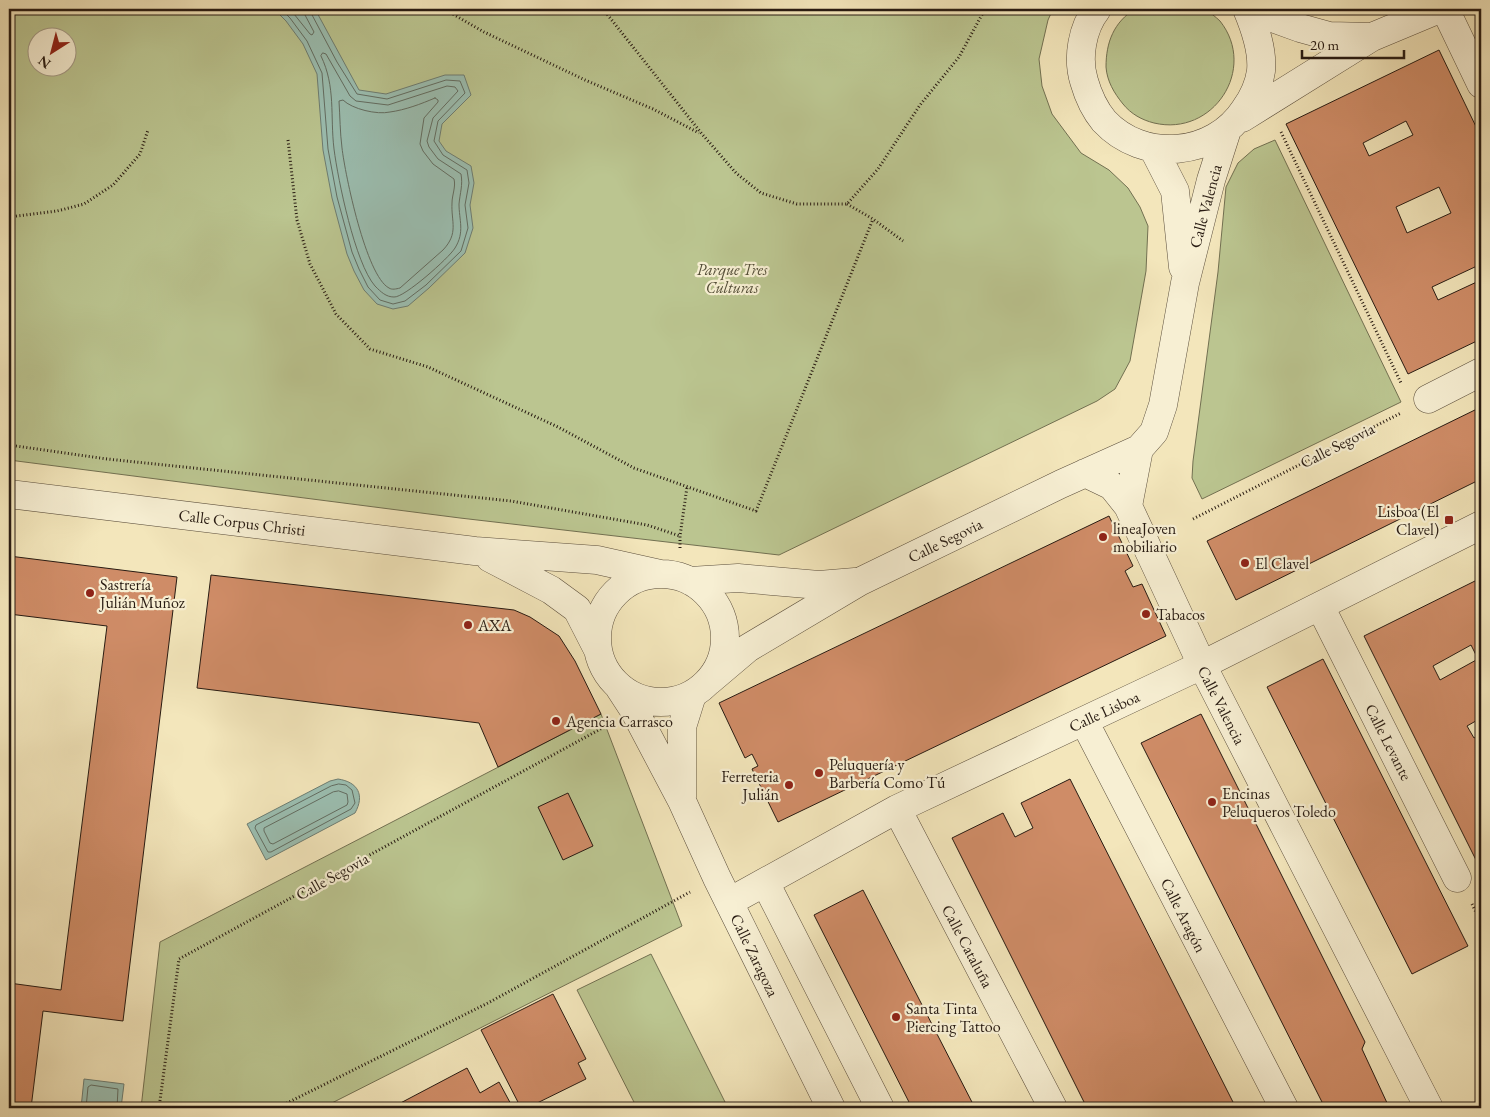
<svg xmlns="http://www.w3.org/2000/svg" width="1490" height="1117" font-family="'EB Garamond',serif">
	<rect width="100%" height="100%" fill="#f3e6bb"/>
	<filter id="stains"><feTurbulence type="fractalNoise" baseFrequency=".004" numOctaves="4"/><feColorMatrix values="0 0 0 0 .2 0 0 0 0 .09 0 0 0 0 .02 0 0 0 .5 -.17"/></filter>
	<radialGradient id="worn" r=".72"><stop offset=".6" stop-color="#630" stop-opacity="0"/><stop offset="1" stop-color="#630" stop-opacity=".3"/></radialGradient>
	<path fill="#bbc590" stroke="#727051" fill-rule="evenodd" d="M9,9h1044l-5,11 -9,39 3,27 10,28 29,39 28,17 19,18 12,19 8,19 -2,45 -16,90 -15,28 -18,12 -318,154 -319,-37 -451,-58zM38,38h30v30h-30z
		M1135,9h71c4,4 10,8 14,12 38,48 -7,116 -66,102 -12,-3 -23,-9 -31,-19 -9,-11 -16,-23 -17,-37 0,-25 8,-45 29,-58z
		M1275,140l126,262 -199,97 -10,-21 1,-17 25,-189 8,-85 12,-24 16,-14z
		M601,714l81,212 -360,182h-181l19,-166z
		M651,954l77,154h-91l-60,-118z"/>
	<path fill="#9bbfb2" stroke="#6d7d72" d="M274,9h41l44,81 27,4 59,-19h19l7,20 -29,29 -3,17 7,10 25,15 3,17 -4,22 3,23 -8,25 -36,35 -21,18 -15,3 -16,-5 -13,-14 -10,-19 -7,-17 -15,-56 -9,-48 -6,-76 -14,-30 -17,-23z
		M338,779c20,3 27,16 17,34l-89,47 -19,-36 83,-43z
		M84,1079l40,5 -3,24h-40z"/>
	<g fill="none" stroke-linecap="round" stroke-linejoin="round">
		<path stroke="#626d62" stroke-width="1" d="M281,9l9,9 17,23 15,32 6,76 9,48 15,55 7,17 9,18 12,13 13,4 12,-3 21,-16 35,-34 7,-23 -3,-23 4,-22 -2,-13 -24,-15 -9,-14 4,-20 27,-28 -5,-12 -14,-1 -59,19 -30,-5 -20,-32 -26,-49 -1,-4
			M290,9l20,25 2,1 2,-3 -9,-17 -1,-6
			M323,53l3,1 24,42 6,5 32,4 59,-19 8,1 3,4 -25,27 -6,23 2,6 9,12 23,15c2,11 -1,19 -2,30 0,16 6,28 -4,44 -6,10 -51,50 -61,49 -8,0 -13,-5 -19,-11 -20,-23 -37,-106 -41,-137 -4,-33 2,-62 -13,-93z
			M435,98l3,2v2l-14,16 -4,26 3,7 10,13 21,15c2,8 -2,16 -2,24 -1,19 7,30 -9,47l-43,38c-4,1 -8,2 -11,0 -23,-12 -44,-114 -47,-140 -2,-16 -2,-31 -3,-47l4,-1c9,9 34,15 47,12 15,-2 31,-8 45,-14z
			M339,784l7,1 6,5 3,13 -4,6 -80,43h-3l-13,-24 1,-3 75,-39z
			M339,791l8,3 1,8 -1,3 -74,39 -3,-1 -6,-12v-3l69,-36z
			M86,1108l2,-21 3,-2 27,4 -1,19"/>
	</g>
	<path fill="#cf8c67" stroke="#281b12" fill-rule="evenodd" d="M1439,50l42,87v138l-4,-9 -45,21 6,13 43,-20v59l-73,35 -122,-250zM1406,121l7,14 -44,21 -6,-13zM1439,187l12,26 -44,20 -11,-26z
		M1481,407v72l-245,121 -29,-59z
		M1109,516l24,50 -8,5 8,16 9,-3 24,52 -388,186 -26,-53 6,-3 -6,-12 -7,4 -26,-55z
		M9,556l168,21 -54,444 -80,-10 -12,97h-22v-125l52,7 46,-364 -98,-12z
		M211,575l303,35 16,7 29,19 16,25 26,53 -103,53 -19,-44 -282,-35z
		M1481,578v140l-14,8 7,12 7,-4v136l-117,-234zM1471,645l7,14 -38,21 -7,-14z
		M1323,659l145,287 -56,28 -145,-287z
		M1201,714l164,328 -3,7 26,56 -6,3h-57l-184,-365z
		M1070,779l166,329h-149l-135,-270 51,-25 12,24 18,-9 -12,-25z
		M568,793l25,53 -30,14 -25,-53z
		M863,890l112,218h-63l-98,-193z
		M553,994l33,65 -8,4 8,16 -59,29h-6l-40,-78z
		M467,1068l13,25 19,-11 14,26h-122z"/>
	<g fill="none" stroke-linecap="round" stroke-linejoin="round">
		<defs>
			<path id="street" d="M1097,9c-15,19 -20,49 -13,72 4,14 10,28 20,40 39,42 110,36 141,-12 8,-11 14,-24 16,-38 2,-21 -6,-43 -14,-62
				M1248,9l52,19 29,8 43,1
				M1445,9l36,75
				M1242,118l130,-81 67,-28
				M1153,148l22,43 8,76
				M1428,399l53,-27
				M1085,473l27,13 16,20 74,159 227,443
				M9,494l466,57 122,9 63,14
				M1128,506l11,-57 15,-17 9,-27 22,-122 26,-103 16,-50
				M490,558l61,32 26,19 20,39
				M597 638a64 64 0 1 1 128 0a64 64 0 1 1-128 0Z
				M690,581l48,-3 81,7 36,-3
				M1320,606l137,272
				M709,681l39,-33 111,-66 202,-98 78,-35
				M619,687l15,23 48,91 35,77 114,230
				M1084,721l200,387
				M682,797v-70l10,-32
				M897,809l156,299
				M765,882l115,226
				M729,902l168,-93 305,-144 279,-140"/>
		</defs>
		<use href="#street" stroke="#5b4e3c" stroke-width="29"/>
		<path stroke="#281b12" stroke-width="3" stroke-dasharray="1 2.5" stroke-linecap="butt" d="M444,9l40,23 101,48 68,29 46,24
			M603,9l99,125 34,39 25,20 36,11h50l31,-35 42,-64 39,-48 26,-48
			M1281,132l120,251
			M288,140l9,80 13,44 26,50 34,35 58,18 130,60 76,41 122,43 117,-292
			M847,204l26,15 30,22
			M9,217l48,-6 27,-7 29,-19 27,-31 8,-24
			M9,445l98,14 404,42 136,24 33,11
			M1193,519l208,-106
			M680,548v-12l7,-49
			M1472,904l9,19
			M159,1108l20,-149 427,-233
			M277,1108l211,-105 202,-111"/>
		<use href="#street" stroke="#f7efd3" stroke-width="28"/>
	</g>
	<g fill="#8f2418" stroke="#f7efd3" stroke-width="2">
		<rect x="1444" y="515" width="10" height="10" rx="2.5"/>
		<circle cx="1103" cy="537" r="5"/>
		<circle cx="1245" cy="563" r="5"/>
		<circle cx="90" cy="593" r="5"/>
		<circle cx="1146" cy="614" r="5"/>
		<circle cx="468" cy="625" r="5"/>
		<circle cx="556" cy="721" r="5"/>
		<circle cx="819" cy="773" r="5"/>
		<circle cx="789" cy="785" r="5"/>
		<circle cx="1212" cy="802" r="5"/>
		<circle cx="896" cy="1017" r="5"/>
	</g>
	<g text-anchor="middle" stroke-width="4.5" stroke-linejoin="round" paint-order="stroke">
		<g font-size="16" fill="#281b12" stroke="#f7efd3">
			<text transform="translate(1205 206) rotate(-75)" y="6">Calle Valencia</text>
			<text transform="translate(1337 445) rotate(-27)" y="6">Calle Segovia</text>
			<text transform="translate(242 522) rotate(7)" y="6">Calle Corpus Christi</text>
			<text transform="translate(945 540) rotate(-26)" y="6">Calle Segovia</text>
			<text transform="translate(1222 705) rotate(63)" y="6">Calle Valencia</text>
			<text transform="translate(1104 711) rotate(-25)" y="6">Calle Lisboa</text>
			<text transform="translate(1389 742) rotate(63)" y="6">Calle Levante</text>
			<text transform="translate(332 876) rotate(-29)" y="6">Calle Segovia</text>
			<text transform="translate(1184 915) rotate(63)" y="6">Calle Aragón</text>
			<text transform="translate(968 946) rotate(62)" y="6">Calle Cataluña</text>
			<text transform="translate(755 955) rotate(64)" y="6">Calle Zaragoza</text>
		</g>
		<g font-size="16" font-style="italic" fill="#544e38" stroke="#f7efd3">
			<text x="732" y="275">Parque Tres<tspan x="732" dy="18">Culturas</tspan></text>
		</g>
		<g font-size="16" fill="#281b12" stroke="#f7efd3" text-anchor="start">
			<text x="1439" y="517" text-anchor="end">Lisboa (El<tspan x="1439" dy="18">Clavel)</tspan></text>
			<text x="1113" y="534">lineaJoven<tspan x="1113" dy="18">mobiliario</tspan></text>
			<text x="1255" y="569">El Clavel</text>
			<text x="100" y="590">Sastrería<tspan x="100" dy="18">Julián Muñoz</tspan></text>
			<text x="1156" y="620">Tabacos</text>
			<text x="478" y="631">AXA</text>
			<text x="566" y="727">Agencia Carrasco</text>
			<text x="829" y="770">Peluquería y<tspan x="829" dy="18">Barbería Como Tú</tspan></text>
			<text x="779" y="782" text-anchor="end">Ferreteria<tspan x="779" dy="18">Julián</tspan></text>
			<text x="1222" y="799">Encinas<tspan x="1222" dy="18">Peluqueros Toledo</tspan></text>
			<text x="906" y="1014">Santa Tinta<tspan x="906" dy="18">Piercing Tattoo</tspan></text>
		</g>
	</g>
	<rect width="1490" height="1117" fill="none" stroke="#f3e6bb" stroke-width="30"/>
	<rect x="10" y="10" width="1470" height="1097" fill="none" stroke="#281b12" stroke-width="2.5"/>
	<rect x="15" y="15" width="1460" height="1087" fill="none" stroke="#281b12"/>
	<g transform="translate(52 52) rotate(216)"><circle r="24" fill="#f7efd3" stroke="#a49a86"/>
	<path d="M0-4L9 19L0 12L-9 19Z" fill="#8f2418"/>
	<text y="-8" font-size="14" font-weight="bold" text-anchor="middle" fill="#281b12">N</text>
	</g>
	<path d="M1302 50v8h102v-8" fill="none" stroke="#281b12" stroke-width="2.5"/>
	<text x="1310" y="50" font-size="15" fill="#281b12" stroke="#f7efd3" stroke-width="4" paint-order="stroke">20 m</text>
	<rect width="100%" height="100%" filter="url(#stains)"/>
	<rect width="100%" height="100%" fill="url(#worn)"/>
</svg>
